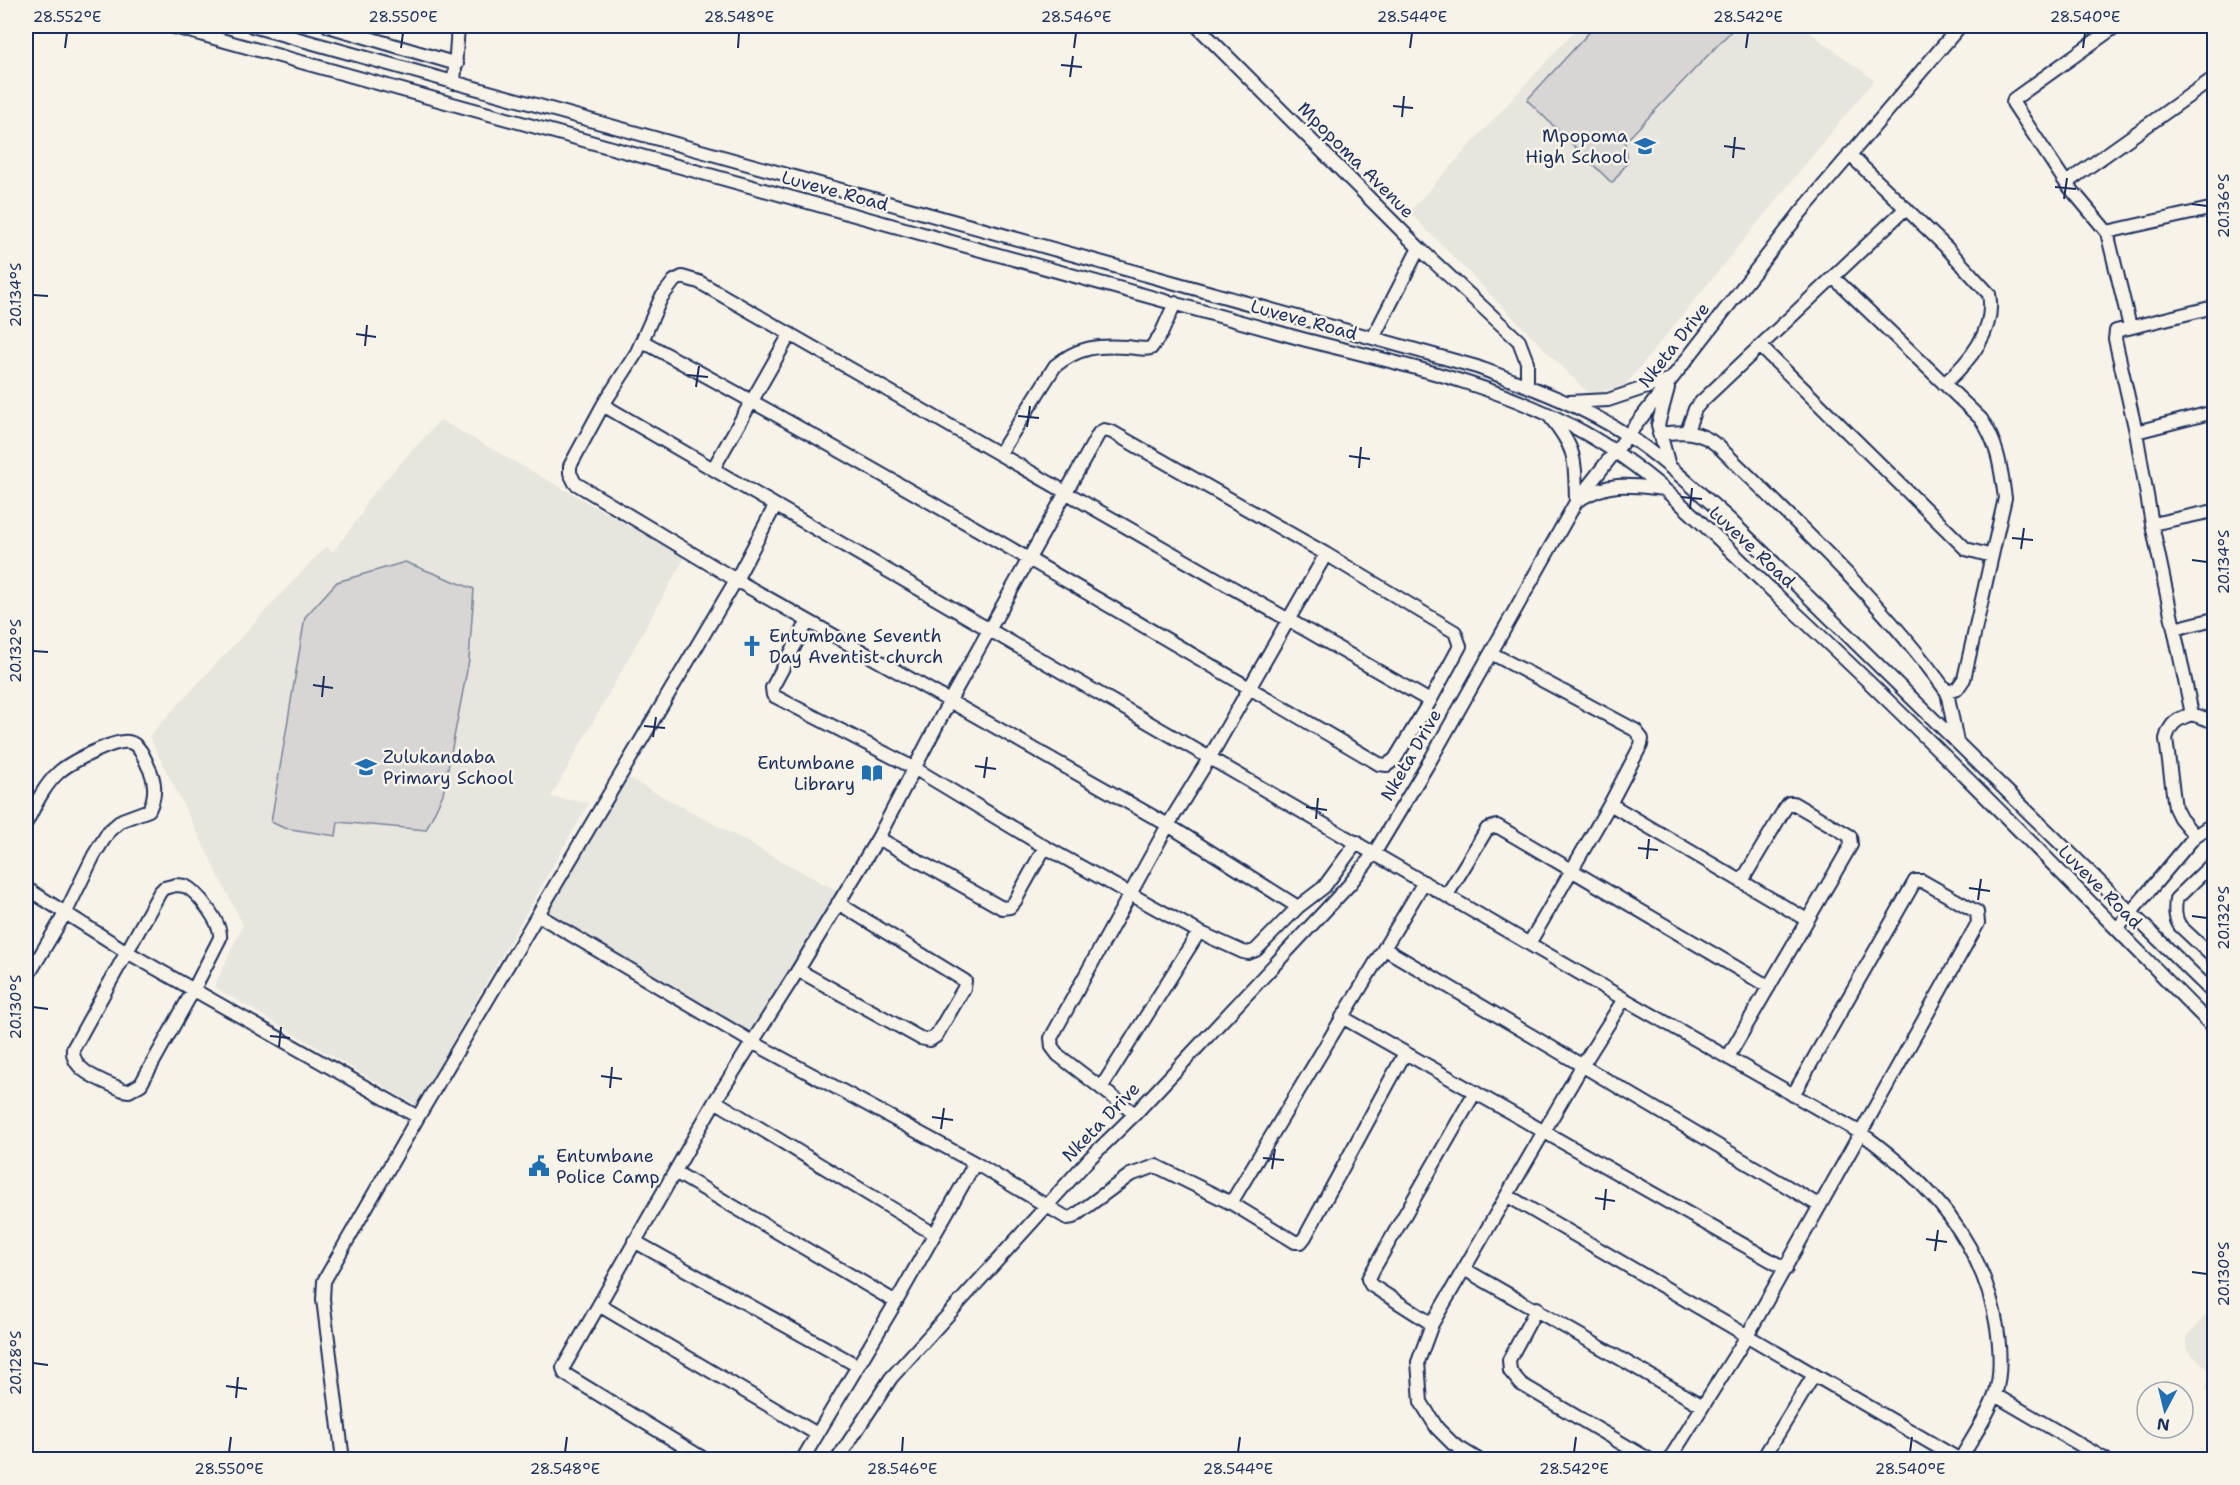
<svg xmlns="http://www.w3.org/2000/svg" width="2240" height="1485" font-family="'Shantell Sans',sans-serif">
	<rect width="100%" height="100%" fill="#f7f3e8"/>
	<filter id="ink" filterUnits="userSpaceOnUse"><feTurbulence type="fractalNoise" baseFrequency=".0167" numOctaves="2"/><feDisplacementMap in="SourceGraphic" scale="12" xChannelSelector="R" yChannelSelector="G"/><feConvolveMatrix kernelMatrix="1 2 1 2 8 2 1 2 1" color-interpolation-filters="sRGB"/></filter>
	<g filter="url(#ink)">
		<path fill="#e6e5de" d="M1579,26h222l73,54 -251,308 -35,5 -179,-181z
			M440,420l245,137 -134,240 38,6 -173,302 -202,-118 29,-62 -94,-189 177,-190 7,6 29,-39 4,-12z
			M623,775l218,118 -90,146 -211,-125z
			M2214,1306v91l-9,-9 7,-15 -26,-24v-12z"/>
		<path fill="#d7d6d4" stroke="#798299" stroke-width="1.5" d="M1595,26h141l-111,116 3,20 -16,21 -85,-83z
			M405,562l69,27 -5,71 -26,134 -17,36 -88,-8 -2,14 -52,-8 -13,-6 34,-205 32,-35z"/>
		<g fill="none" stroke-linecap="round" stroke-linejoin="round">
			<defs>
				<path id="minor" d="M171,26l1135,314c94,24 192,44 277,92 76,42 136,109 200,169 148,137 289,283 431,427
					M252,26l1225,341c51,19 104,38 150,68 37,24 69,55 102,84l485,475
					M328,26l129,38
					M1197,26l222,222 -46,90
					M2116,26l-102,73 -1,4 53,80 41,49 23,95
					M454,83l4,-57
					M1849,154l97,93 43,47c7,36 -20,68 -45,90
					M2066,183l148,-105
					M2107,232l107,-24
					M1419,248l100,93 8,21v24
					M2214,307l-98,24 -1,8 21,93 16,92 40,190 17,6 5,-1
					M642,341c249,135 493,280 737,423l8,1 8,-6 35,-58 30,-55 -5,-14 -129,-78 -214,-122 -8,-2 -5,3 -149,267 -72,138 -80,132 -83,131 -152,267 2,6 141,86
					M1760,346l206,203 26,7
					M1668,388l-10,37 11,41
					M1569,402l39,-2 63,-21
					M603,405l1021,594 237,134c68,49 122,108 136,194 3,21 5,46 -2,68 -7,21 -24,45 -35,65
					M1550,417c27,33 25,43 26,85
					M1687,431l8,-22 7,-8 204,-193
					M2136,432l78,-20
					M1659,434c23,-3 40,-4 59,12 80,78 163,155 229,246l10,-3 7,-10 41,-181c-4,-29 -7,-55 -24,-79l-148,-142
					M1000,453l55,-87c23,-19 43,-21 72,-19 8,1 16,3 24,1l10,-14 14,-31
					M713,469l77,-135
					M1580,499c31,-18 49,-14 84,-10
					M2152,524l62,-13
					M808,621l-36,67 1,7 3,2 138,71 131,79 154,85 44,20 5,1 8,-3 42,-43 26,-20 33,-45
					M2174,629l40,-10
					M1491,653l144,77 7,9 -1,6 -31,59 -80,138
					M1947,692l10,50
					M2192,714c-15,5 -22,9 -26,25l9,69 5,10 15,18
					M1610,804l197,116
					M26,823c9,-17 17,-36 32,-50 10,-10 57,-34 71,-31 10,2 15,15 19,24 8,15 8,30 1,44l-27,10 -13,11 -15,24 -28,57 -40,67
					M878,838l124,70 8,-1 5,-6 30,-54
					M2214,862l-38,37c-1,10 -2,18 4,27l34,32
					M176,885c1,0 8,1 9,1 13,6 37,38 35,52l-26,51 -53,95 -12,7 -6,-1c-17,-8 -52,-18 -50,-41l87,-157 4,-4z
					M26,888l101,64 291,165
					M1447,895l40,-66 10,-3 272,161
					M1298,907l-130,-82 -432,-245 -161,-97 -5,-10v-7l33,-61 34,-53 24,-54 13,-17 8,-4 17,5 731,419
					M538,915l214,127 223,121 92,55 6,-1 57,-42 26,-9 75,37 64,39h6l4,-5 100,-184
					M2117,929l78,-93 19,-13
					M1385,949l435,257
					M798,970l122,68 10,2 6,-4 28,-48 1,-7 -127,-78
					M1342,1017l444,252
					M1728,1057l123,-212 -1,-9 -57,-33h-4l-5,7 -42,71
					M1101,1088l98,-156
					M715,1101l219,133
					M1135,1114l-77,-59 -6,-8 -1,-9 117,-213 42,-68 116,-203
					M675,1172l221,130
					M1508,1196l452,264
					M1231,1203l193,-321
					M634,1241l224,125
					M1464,1269l239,137
					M599,1305l218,129
					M1537,1308l-28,52 1,11 11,13 129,76
					M1432,1324l-61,-39 -3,-6 107,-187
					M1995,1395l111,65
					M343,1460l-20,-161 1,-18 94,-164 318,-537 39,-74
					M802,1460l94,-158 79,-139
					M837,1460l54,-82 199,-220 45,-44 214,-229 26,-33 56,-93 145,-257 225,-290 159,-186
					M1479,1460l-26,-16 -16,-16 -16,-26 -3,-40 14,-38 150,-258 42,-67
					M1669,1460l78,-124 231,-413 -1,-11 -55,-31h-7l-122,214
					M1762,1460l52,-85"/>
			</defs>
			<use href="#minor" stroke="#1b2f5e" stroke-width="16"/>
			<use href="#minor" stroke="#f7f3e8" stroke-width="12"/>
		</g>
	</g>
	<path fill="none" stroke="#1b2f5e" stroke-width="2" d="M65,48l2,-15M401,48l2,-15M738,48l1,-15M1074,48l2,-15M1410,48l2,-15M1746,48l2,-15M2083,48l2,-15M1061,65l21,2M1070,77l3,-21M1393,106l20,2M1402,117l2,-21M1724,146l21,3M1733,158l2,-21M2055,187l21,2M2064,199l3,-21M2192,204l15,2M33,295l15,1M356,334l20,3M365,346l2,-21M687,375l21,2M696,387l3,-21M1018,416l21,2M1027,427l3,-21M1349,456l21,3M1359,468l2,-21M1681,497l21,2M1690,509l2,-21M2012,538l21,2M2021,549l3,-21M2192,560l15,2M33,651l15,1M313,685l20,3M322,697l2,-21M644,726l21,2M653,737l3,-20M975,766l21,3M984,778l3,-21M1306,807l21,3M1316,819l2,-21M1638,848l20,2M1647,859l2,-20M1969,888l21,3M1978,900l3,-21M2192,916l15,2M33,1007l15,2M270,1036l20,2M279,1047l2,-20M601,1076l21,3M610,1088l2,-21M932,1117l21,3M941,1129l3,-21M1263,1158l21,2M1272,1169l3,-20M1595,1198l20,3M1604,1210l2,-21M1926,1239l21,3M1935,1251l3,-21M2192,1272l15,2M33,1363l15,2M226,1386l21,3M236,1398l2,-21M229,1452l2,-15M565,1452l2,-15M902,1452l1,-15M1238,1452l2,-15M1574,1452l2,-15M1910,1452l2,-15"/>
	<defs>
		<symbol id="school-bare" viewBox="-9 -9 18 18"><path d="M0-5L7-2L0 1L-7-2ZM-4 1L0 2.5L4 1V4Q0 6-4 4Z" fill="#1f6fb2" stroke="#f7f3e8" stroke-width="2.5" paint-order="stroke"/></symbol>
		<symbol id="church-bare" viewBox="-9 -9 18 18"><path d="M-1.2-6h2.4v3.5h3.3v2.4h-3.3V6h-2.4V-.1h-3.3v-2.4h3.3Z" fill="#1f6fb2" stroke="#f7f3e8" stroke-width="2.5" paint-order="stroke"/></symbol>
		<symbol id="library-bare" viewBox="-9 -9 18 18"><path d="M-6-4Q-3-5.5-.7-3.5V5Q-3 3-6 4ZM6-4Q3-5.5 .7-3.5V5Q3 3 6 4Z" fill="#1f6fb2" stroke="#f7f3e8" stroke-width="2.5" paint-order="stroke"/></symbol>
		<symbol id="civic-bare" viewBox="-9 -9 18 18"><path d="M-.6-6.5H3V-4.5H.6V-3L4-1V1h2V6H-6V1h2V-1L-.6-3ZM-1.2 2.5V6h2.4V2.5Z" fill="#1f6fb2" stroke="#f7f3e8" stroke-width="2.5" paint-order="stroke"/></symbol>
	</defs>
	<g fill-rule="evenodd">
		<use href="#school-bare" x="1630" y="131" width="30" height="30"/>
		<use href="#church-bare" x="737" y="631" width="30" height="30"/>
		<use href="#school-bare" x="351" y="752" width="30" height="30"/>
		<use href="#library-bare" x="857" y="758" width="30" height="30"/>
		<use href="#civic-bare" x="524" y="1151" width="30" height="30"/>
	</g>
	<g text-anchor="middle" stroke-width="5" stroke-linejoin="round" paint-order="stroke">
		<g font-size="18" fill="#1b2f5e" stroke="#f7f3e8" text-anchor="start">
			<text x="1628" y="142" text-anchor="end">Mpopoma<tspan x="1628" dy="21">High School</tspan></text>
			<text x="769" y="642">Entumbane Seventh<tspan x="769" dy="21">Day Aventist church</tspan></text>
			<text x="383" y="763">Zulukandaba<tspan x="383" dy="21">Primary School</tspan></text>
			<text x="855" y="769" text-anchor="end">Entumbane<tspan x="855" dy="21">Library</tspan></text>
			<text x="556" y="1162">Entumbane<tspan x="556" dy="21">Police Camp</tspan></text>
		</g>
		<g font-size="18" fill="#1b2f5e" stroke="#f7f3e8">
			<text transform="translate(1356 160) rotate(45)" y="6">Mpopoma Avenue</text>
			<text transform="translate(835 191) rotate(15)" y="6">Luveve Road</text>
			<text transform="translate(1304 320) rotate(15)" y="6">Luveve Road</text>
			<text transform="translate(1674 345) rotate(-52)" y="6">Nketa Drive</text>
			<text transform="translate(1752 547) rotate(43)" y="6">Luveve Road</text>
			<text transform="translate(1411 755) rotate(-60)" y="6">Nketa Drive</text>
			<text transform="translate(2100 887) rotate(45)" y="6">Luveve Road</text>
			<text transform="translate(1101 1122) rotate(-46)" y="6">Nketa Drive</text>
		</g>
	</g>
	<rect width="2240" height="1485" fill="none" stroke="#f7f3e8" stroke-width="66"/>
	<g transform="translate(2165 1410) rotate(187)"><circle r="28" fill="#f7f3e8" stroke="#9fa5b1" stroke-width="1.5"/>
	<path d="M0-4.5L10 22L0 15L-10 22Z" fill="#1f6fb2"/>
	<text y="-9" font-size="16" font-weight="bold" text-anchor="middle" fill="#1b2f5e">N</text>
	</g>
	<rect x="33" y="33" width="2174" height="1419" fill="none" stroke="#1b2f5e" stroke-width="2"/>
	<g font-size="15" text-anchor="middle" fill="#1b2f5e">
		<text x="67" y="22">28.552°E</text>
		<text x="403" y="22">28.550°E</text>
		<text x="739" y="22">28.548°E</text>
		<text x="1076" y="22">28.546°E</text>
		<text x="1412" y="22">28.544°E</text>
		<text x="1748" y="22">28.542°E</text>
		<text x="2085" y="22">28.540°E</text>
		<text transform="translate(2224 206) rotate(-90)" y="5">20.136°S</text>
		<text transform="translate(16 295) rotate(-90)" y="5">20.134°S</text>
		<text transform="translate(2224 562) rotate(-90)" y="5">20.134°S</text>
		<text transform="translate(16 651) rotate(-90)" y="5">20.132°S</text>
		<text transform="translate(2224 918) rotate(-90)" y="5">20.132°S</text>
		<text transform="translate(16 1007) rotate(-90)" y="5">20.130°S</text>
		<text transform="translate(2224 1274) rotate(-90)" y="5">20.130°S</text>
		<text transform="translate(16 1363) rotate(-90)" y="5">20.128°S</text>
		<text x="229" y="1474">28.550°E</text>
		<text x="565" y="1474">28.548°E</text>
		<text x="902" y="1474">28.546°E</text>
		<text x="1238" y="1474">28.544°E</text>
		<text x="1574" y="1474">28.542°E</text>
		<text x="1910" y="1474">28.540°E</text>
	</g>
</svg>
